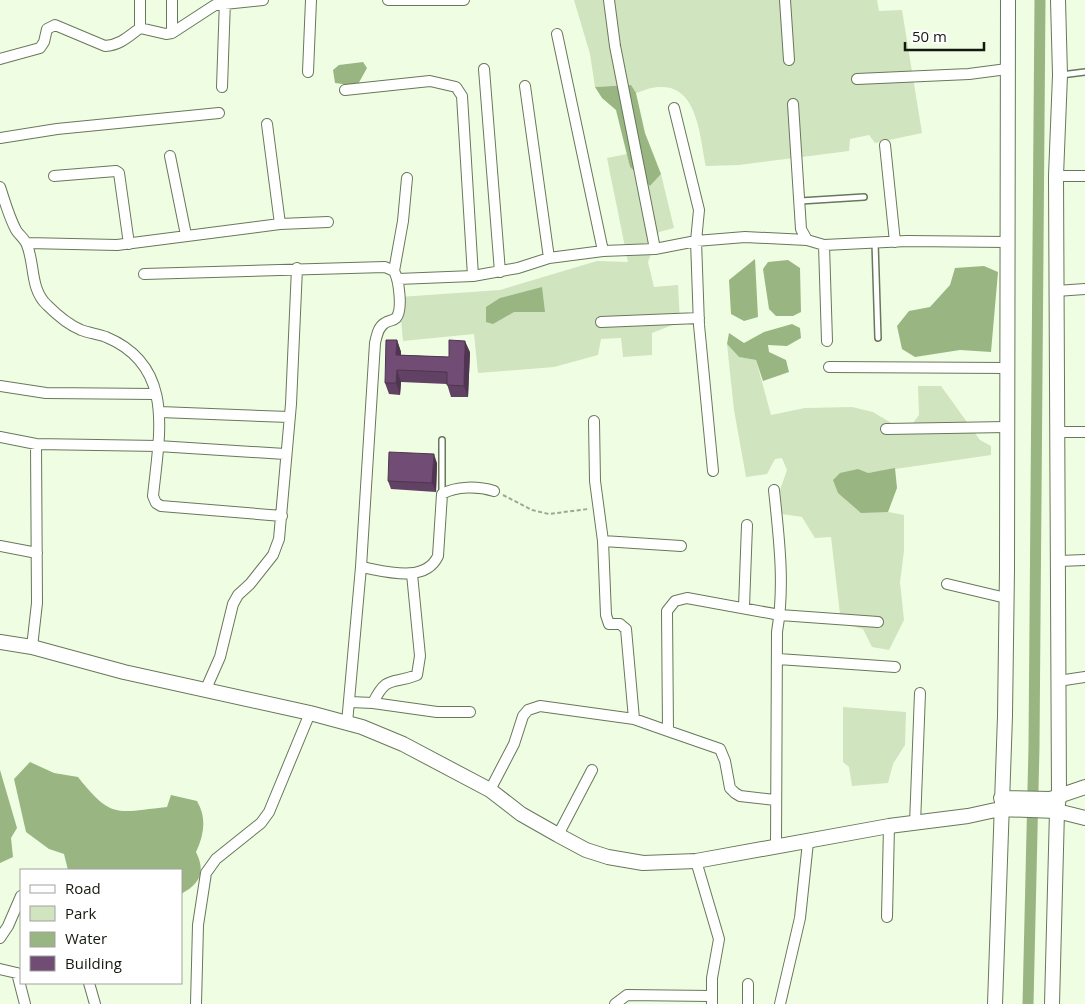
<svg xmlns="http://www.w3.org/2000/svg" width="1085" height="1004" font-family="'Open Sans',sans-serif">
	<rect width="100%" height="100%" fill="#effee3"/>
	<path fill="#d0e4bf" d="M574,0h303l2,11 23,-1 20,123 -47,10 -6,-8 -19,4 -1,12 -110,14 -33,1c-6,-28 -8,-82 -47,-79 -8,0 -16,4 -23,6l-6,-8 -35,2 -5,-33z
		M627,154l3,13 20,19 11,-12 13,54 -15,4 -11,30 6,25 24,-2 2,37 -28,11v22l-29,2 -2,-19 -20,1 -3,16 -44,12 -76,6 -4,-39 -71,7 -4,-44 101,-7 97,-29 31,1 -21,-104z
		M727,344l12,13 17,3 15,55 34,-7 47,-1 21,5 20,12 18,2 8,-11 -1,-29h23l39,54 11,6v9l-123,18 -7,39h27l16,3v36l-4,31 4,38 -15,30 -17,-3 -9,-18 -22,-6 -10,-86 -16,1 -13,-21 -20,-3 -2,-24 7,-20 -5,-12 -7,1 -8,15 -21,3 -12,-67z
		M843,707l63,5 -1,33 -12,19 -5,19 -36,3 -3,-19 -6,-5z"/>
	<path fill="#99b581" d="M363,62l4,6 -10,18 -22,-3 -2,-13 6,-5z
		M631,85l5,8 9,40 16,41 -11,12 -20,-19 -14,-57 -14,-12 -7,-11z
		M755,259l3,58 -14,4 -13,-7 -2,-34z
		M788,260l12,8 1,44 -8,4h-17l-7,-7 -6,-40 5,-7z
		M984,266l14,6 -7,80 -31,-2 -45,7 -13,-8 -5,-23 12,-15 21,-4 20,-22 5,-17z
		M542,287l3,25h-31l-21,12 -7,-2v-15l14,-9z
		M792,324l8,4 1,10 -14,8 -19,-1 1,7 17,8 3,12 -26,9 -7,-21 -17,-3 -12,-13 2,-11 15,10 20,-11z
		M895,468l2,20 -9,24 -27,1 -23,-20 -5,-13 7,-7 18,-4 10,4z
		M30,762l24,11 24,4c34,43 39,35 89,30l4,-12 26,6c10,17 7,34 -1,51 10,20 4,32 -15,42v-24h-113l-4,-16 -15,-5 -23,-17 -12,-53z
		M0,770l17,58 -6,10 2,19 -13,6z"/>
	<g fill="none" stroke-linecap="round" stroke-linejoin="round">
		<path stroke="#99b581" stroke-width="11" d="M1028,1004l6,-258 6,-746"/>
		<defs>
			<path id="lane" d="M1061,75l24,-3
				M800,201l64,-4
				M875,242l3,96
				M442,494v-54"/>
			<path id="street" d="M172,0v33
				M388,0h76
				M609,0l6,46 40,203
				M785,0l4,60
				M140,28v-28
				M557,34l46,217
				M0,59l40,-11 4,-6 3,-13 8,-4 50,21c15,-1 23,-9 35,-18l26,6 6,-1 43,-28 48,-5
				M484,69l16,203
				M308,72l3,-72
				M857,79l112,-5 38,-5
				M525,86l24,172
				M222,87l3,-87
				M345,90l85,-9 26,6 6,9 11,180
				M793,104l8,125 6,11 17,5 83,-4 100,1
				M674,108l25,102 -3,31 3,84 14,146
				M267,124l13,100
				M0,138l57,-9 162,-16
				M885,145l10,97
				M170,156l16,79
				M54,176l62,-5 3,2 10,71
				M1056,176h29
				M0,187c5,15 9,30 16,43 3,5 9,9 11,15 8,20 3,44 20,60 9,9 22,20 34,25 8,3 17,4 25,7 70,29 53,98 47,159l3,7 5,3 121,10
				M27,243l90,2 163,-21 48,-2
				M824,245l3,96
				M394,271l9,-50 4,-43
				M144,274l241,-7 9,4c5,9 9,39 2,47 -3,3 -7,2 -11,5 -7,4 -8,12 -10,20l-14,224 -14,156
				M398,279l75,-3 45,-8 31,-10 54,-7 52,-2 41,-8 49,-4 62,3
				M1056,291l29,-2
				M601,322l98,-4
				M829,367l178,1
				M0,386l46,7 109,1
				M160,412l129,5
				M594,421l1,60 8,60 3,74 3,9h11l6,5 8,90
				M886,429l121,-2
				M1059,432h26
				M0,437l36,7 122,2 127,8
				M774,490c5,48 11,95 3,142l-1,215
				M603,541l78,5
				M0,546l37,7
				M1059,561l26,-1
				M361,567c24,4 64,17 77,-11l4,-62c14,-8 36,-8 52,-3
				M947,584l59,14
				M744,607l3,-82
				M32,647l5,-44 -1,-159
				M778,659l117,8
				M1058,681l27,-4
				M205,691l15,-34 13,-53 5,-9 12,-11 23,-29 6,-16 12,-135 6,-136
				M350,702l23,1c14,-29 19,-18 44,-28l3,-19 -8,-82
				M373,703l64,9h33
				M490,790l24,-46 9,-28 5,-6 12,-4 94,13 34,12
				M775,800l-35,-4 -5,-3 -5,-5 -5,-27 -5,-12 -52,-18 -1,-120 8,-10 12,-3 93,17 98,7
				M915,824l5,-131
				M558,835l34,-65
				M696,861l23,78 -7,39v26
				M887,917l2,-91
				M0,938l8,-12 13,-30
				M0,969l21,5
				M17,973l8,31
				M89,983l6,21
				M748,984v20
				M196,1004l2,-79 8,-52 10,-14 45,-36 8,-11 41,-99
				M615,1004l12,-9 84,1
				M780,1004l20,-86 8,-76"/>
			<path id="secondary" d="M0,642l32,5 92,25 186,41 52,14 41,17 87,46 31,24 37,21 28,15 22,7 35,6 53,-2 193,-35 79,-10 32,-7 57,2 28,7
				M1001,798l49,1 35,-12
				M995,1004l10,-288 2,-147 1,-569
				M1052,1004l5,-193 2,-14 -3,-621 4,-101 -2,-75"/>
		</defs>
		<use href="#lane" stroke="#68785a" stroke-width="8"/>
		<use href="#street" stroke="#68785a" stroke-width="12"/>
		<use href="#secondary" stroke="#68785a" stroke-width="16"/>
		<path stroke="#9da893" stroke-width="2" stroke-dasharray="4 2.5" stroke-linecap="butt" d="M503,495l29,15 17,4 39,-5"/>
		<use href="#lane" stroke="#fff" stroke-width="5"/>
		<use href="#street" stroke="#fff" stroke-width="10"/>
		<use href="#secondary" stroke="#fff" stroke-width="14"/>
	</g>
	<path fill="#614164" d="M397,340l4,12v3l48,2 21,-5 -2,45h-17l-4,-13 -46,-2 -1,13 -11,-1 -4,-11z
		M437,463l-1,29 -45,-3 -3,-8z"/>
	<path fill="#4f3551" d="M397,340l4,12 -1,15 -4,-12z
		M465,341l5,11 -2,45 -4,-11z
		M397,370l4,12 -1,13 -4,-12z
		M434,454l3,9 -1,29 -4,-9z"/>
	<path fill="#714c74" stroke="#4f3551" d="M386,340h11l-1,15 53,2v-17l16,1 -1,45 -17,-1v-13l-50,-2 -1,13h-11z
		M389,452l45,2 -2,29 -44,-2z"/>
	<rect x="20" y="869" width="162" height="115" fill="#ffffff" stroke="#a1a39e"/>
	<rect x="30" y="885" width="25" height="8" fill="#ffffff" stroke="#a1a39e"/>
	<text x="65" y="894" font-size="15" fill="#13190d">Road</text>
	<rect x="30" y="906" width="25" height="15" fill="#d0e4bf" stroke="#a1a39e"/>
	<text x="65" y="919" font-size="15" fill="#13190d">Park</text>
	<rect x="30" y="932" width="25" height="15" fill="#99b581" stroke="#a1a39e"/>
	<text x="65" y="944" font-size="15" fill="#13190d">Water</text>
	<rect x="30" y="956" width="25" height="15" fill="#714c74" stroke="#a1a39e"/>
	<text x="65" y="969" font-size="15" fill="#13190d">Building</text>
	<path d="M905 42v8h79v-8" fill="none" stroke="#13190d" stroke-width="2.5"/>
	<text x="912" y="42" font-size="15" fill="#13190d" stroke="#ffffff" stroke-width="4" paint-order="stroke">50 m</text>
</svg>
